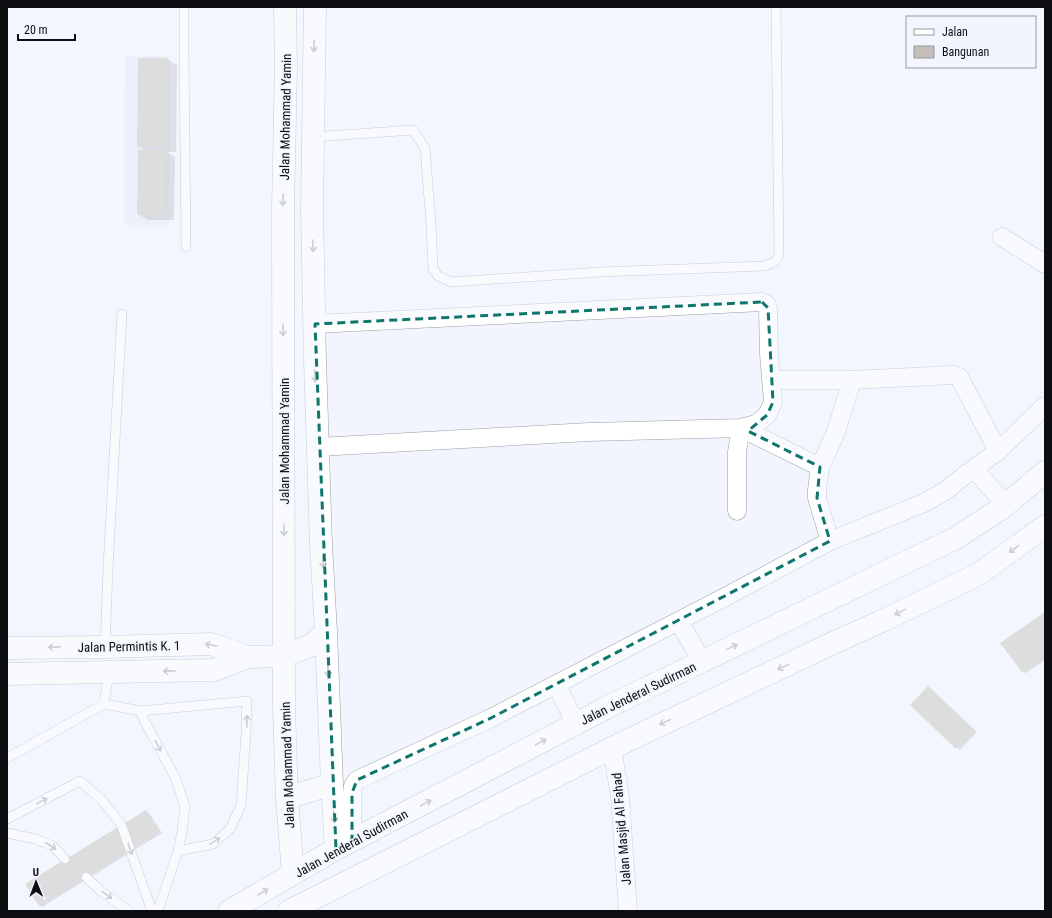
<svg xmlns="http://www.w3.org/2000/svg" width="1052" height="918" font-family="'Roboto Condensed',sans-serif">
	<rect width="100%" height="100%" fill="#f2f5fe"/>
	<path fill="#e3e9f8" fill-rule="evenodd" d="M125,56h45l-1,169h-45zM167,58l-1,89h-29l1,-88zM138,150h27l-1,65 -27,-1z"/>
	<path fill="#0003" d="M167,59l10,6 -1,87h-9l8,5 -1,63h-26l-10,-6 8,-63 -8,-5z
		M1045,613v47l-19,13 -3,-1z
		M931,689l46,43 -17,18 -49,-45z
		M146,811l3,2 13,20 -120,74 -3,-2z"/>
	<path fill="#c4bfb8" d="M138,58h29l-1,89h-29z
		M138,150h27l-1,65h-27z
		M1045,612v45l-23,15 -22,-29z
		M928,686l46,44 -18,19 -46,-44z
		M146,810l13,22 -120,74 -14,-22z"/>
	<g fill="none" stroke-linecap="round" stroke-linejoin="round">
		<defs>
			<path id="lane" d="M184,7v48l2,192
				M313,137l100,-7 12,18 6,76 2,45 5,7 13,6 149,-10 164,-6c9,-3 12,-3 15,-12l-3,-247
				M105,647l3,-79 14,-254
				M104,704l37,7 106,-10 -1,32 -5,72 -11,24 -17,15 -35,7
				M141,711l3,9 32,59 9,28 -3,25 -4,19 -20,60
				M7,758l97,-54 5,-32
				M7,819l73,-38 22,19 19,24 31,87
				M7,833l29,6 17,7 12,13
				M86,877l16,15 27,19"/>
			<path id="street" d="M1002,237l43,27
				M315,324l447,-22 4,2 2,4 1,46 4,48 -6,13 -11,9 -15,4
				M771,380h81l101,-5 6,2 39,74
				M741,428l79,39
				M318,447l271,-15 152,-4 -4,24v59
				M974,469l32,36
				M830,541l-13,-43v-8l3,-23 16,-35 16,-52
				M679,621l23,41
				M556,684l20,40
				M612,748l8,49 8,114
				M352,841v-48l1,-7 4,-6 134,-62 234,-121 105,-56 94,-38 21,-12 20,-16 33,-24 47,-45"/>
			<path id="primary" d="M285,7l1,57 -3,147 1,497 3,90 6,76
				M315,7l-3,204 3,149 6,184 5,88 6,152 4,65
				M7,648l98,-1 106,-3 37,13
				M7,674l207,-4 34,-13 36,-1 28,-11 14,-13
				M287,798l45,-14
				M229,911l107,-62 272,-142 348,-169 46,-30 43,-36
				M289,911l323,-163 221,-105 49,-22 97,-47 66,-48"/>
		</defs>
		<use href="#lane" stroke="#9b9ea6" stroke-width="10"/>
		<use href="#street" stroke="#9b9ea6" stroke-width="19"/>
		<use href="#primary" stroke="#9b9ea6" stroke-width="23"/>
		<use href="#lane" stroke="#fff" stroke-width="9"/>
		<use href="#street" stroke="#fff" stroke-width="18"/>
		<use href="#primary" stroke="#fff" stroke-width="22"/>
	</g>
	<defs><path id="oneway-shaft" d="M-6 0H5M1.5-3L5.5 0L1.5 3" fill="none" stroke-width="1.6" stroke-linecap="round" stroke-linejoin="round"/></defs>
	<g stroke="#9e9fa0">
		<use href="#oneway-shaft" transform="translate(314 46) rotate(91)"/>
		<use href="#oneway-shaft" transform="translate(283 200) rotate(91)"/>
		<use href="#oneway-shaft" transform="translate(313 246) rotate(88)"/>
		<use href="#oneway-shaft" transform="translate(283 330) rotate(90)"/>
		<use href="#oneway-shaft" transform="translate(315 376) rotate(88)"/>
		<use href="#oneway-shaft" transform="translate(284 530) rotate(90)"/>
		<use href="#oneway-shaft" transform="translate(1014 549) rotate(143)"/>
		<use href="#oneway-shaft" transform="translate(323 562) rotate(87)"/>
		<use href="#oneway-shaft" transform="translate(900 612) rotate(154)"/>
		<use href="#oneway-shaft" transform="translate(211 645) rotate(-170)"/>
		<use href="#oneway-shaft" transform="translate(54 647) rotate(179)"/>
		<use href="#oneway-shaft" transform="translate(732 647) rotate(-26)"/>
		<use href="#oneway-shaft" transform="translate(783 667) rotate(155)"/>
		<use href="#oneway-shaft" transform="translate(169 671) rotate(179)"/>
		<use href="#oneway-shaft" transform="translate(328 671) rotate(88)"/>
		<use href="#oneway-shaft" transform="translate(247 721) rotate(-89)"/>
		<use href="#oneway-shaft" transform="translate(665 722) rotate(155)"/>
		<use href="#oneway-shaft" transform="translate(541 742) rotate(-28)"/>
		<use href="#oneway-shaft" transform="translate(158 746) rotate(62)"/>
		<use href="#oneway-shaft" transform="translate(42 801) rotate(-28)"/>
		<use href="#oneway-shaft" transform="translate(426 803) rotate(-28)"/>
		<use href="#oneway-shaft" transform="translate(334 817) rotate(86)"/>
		<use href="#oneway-shaft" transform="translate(215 841) rotate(-34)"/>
		<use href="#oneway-shaft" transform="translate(51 846) rotate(33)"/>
		<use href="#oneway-shaft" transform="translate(130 849) rotate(71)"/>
		<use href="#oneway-shaft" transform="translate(263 892) rotate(-30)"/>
		<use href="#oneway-shaft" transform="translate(107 895) rotate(37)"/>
	</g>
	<path d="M0 0H1052V918H0ZM762,302l6,6 5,94 -6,13 -19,16 72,36 -3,31 13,43 -339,177 -134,62 -5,13v48l-16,8 -21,-525z" fill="#f2f5fe" fill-opacity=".55" fill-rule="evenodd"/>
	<path fill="none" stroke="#0f766e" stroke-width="3" stroke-dasharray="8 5" stroke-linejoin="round" d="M762,302l6,6 5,94 -6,13 -19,16 72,36 -3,31 13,43 -339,177 -134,62 -5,13v48l-16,8 -21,-525z"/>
	<g text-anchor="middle" stroke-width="3" stroke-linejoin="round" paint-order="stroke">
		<g font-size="13" fill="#0d0e11" stroke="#f2f5fe">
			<text transform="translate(285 117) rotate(-89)" y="5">Jalan Mohammad Yamin</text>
			<text transform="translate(284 441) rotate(-90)" y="5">Jalan Mohammad Yamin</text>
			<text transform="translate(129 646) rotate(-1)" y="5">Jalan Permintis K. 1</text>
			<text transform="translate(638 693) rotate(-26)" y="5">Jalan Jenderal Sudirman</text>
			<text transform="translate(287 765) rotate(-92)" y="5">Jalan Mohammad Yamin</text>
			<text transform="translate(621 829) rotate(-95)" y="5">Jalan Masjid Al Fahad</text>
			<text transform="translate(351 843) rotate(-29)" y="5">Jalan Jenderal Sudirman</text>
		</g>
	</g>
	<rect width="1052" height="918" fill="none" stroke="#0d0e11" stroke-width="16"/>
	<rect x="906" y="16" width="130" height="52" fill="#f2f5fe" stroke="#96999f"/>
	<rect x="914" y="29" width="20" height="6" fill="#ffffff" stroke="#96999f"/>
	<text x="942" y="36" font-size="12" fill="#0d0e11">Jalan</text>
	<rect x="914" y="46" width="20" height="12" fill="#c4bfb8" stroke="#96999f"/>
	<text x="942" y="56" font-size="12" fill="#0d0e11">Bangunan</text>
	<g transform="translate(36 882) rotate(359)" stroke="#f2f5fe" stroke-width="3" paint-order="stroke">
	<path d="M0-3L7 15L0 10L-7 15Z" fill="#0d0e11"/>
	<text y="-6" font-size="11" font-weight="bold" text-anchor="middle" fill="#0d0e11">U</text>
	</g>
	<path d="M18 34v6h57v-6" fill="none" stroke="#0d0e11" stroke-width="2"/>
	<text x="24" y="34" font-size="12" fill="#0d0e11" stroke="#f2f5fe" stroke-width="3" paint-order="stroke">20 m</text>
</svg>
